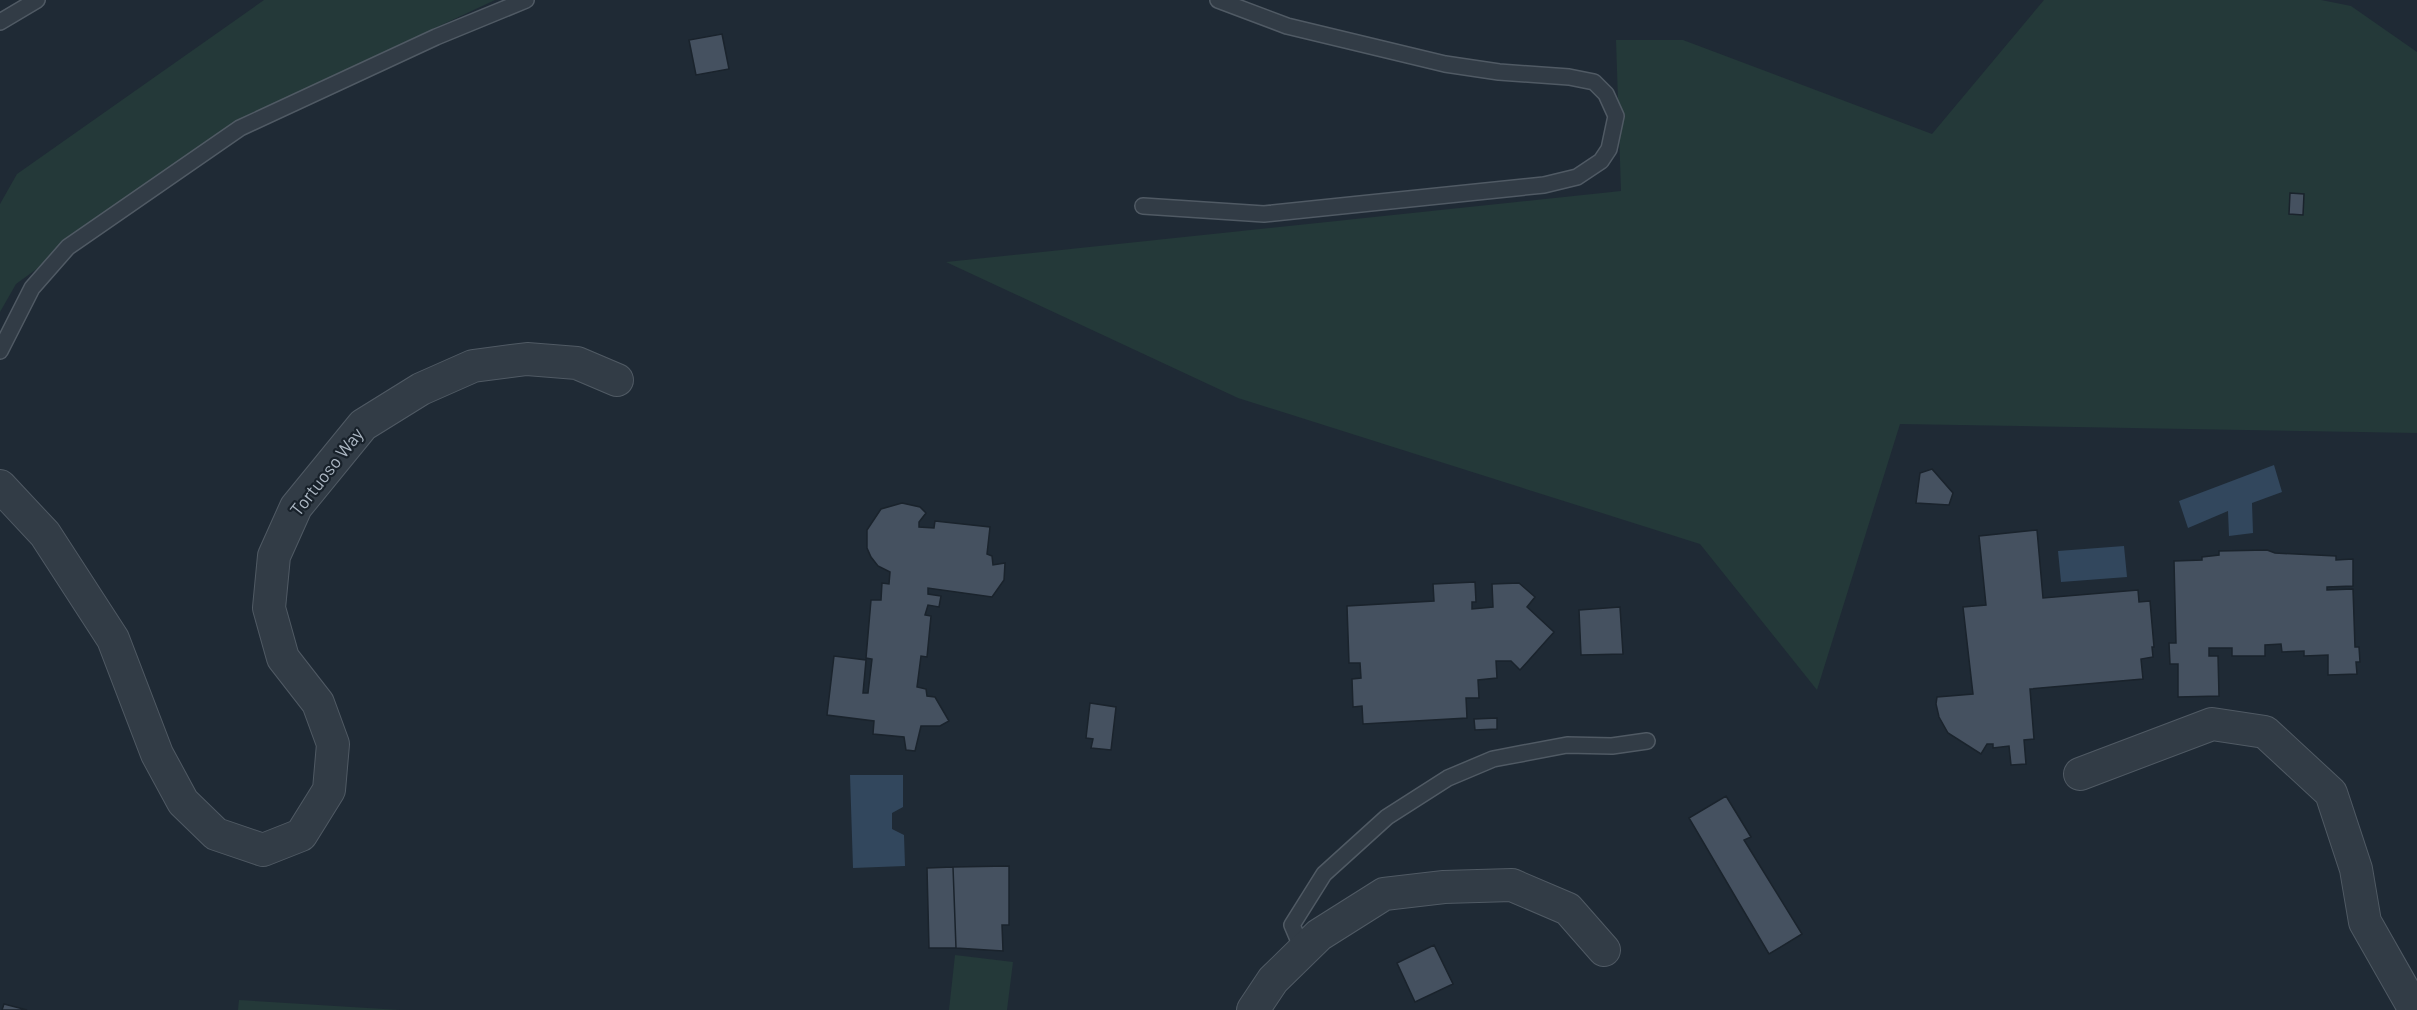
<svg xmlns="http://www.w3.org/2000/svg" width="2417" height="1010" font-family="Barlow,sans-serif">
	<rect width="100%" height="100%" fill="#1f2a35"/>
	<path fill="#243939" d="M264,0h231l-248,116 -231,168 -16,28v-108l17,-30z
		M2044,0h277l30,6 66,46v381l-517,-9 -83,266 -117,-146 -462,-146 -292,-136 675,-71 -5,-151h67l249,94z
		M955,955l58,7 -6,48h-58z
		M239,1000l161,10h-162z"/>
	<path fill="#32475d" d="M2274,465l8,27 -30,11 1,30 -24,3 -1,-25 -40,17 -9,-27z
		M2124,546l3,31 -66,5 -3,-31z
		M850,775h53v32l-11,6v16l12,6 1,31 -52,2z"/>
	<path fill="#455160" stroke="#1a232c" stroke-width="1.5" d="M722,34l7,35 -33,6 -7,-35z
		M2290,193l14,1 -1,21 -14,-1z
		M1932,469l21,24 -4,12 -33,-2 4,-30z
		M902,503l18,4 6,6 -7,9v5l15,1 1,-7 55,6 -3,27 5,2 1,9 12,-2 -1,17 -12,17 -64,-9v6l13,2 -2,11 -11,-2 -3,10 6,1 -4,41 -6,-1 -4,31 9,2 1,7 8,1 14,24 -9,5h-19l-6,25 -9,-1 -2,-13 -31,-3 1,-13 -47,-6 7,-59 32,4 -3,33h5l4,-34 -6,-1 5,-58h10l1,-17 7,1 1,-12 -12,-6 -7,-9 -4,-9v-18l14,-21z
		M2037,530l6,68 95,-8 1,12 11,-1 4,46h-2l1,10 -12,2 2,20 -113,10 4,50 -10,1 2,24 -15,1 -2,-19 -16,2v-4h-6l-6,10 -33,-21 -9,-16 -3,-13 1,-7 36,-3 -10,-87 23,-2 -7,-69z
		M2267,550l8,3 61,3v4l17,-1v27l-26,1v3l26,-1 2,58h4l1,15h-4l1,12 -29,1v-20l-24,1v-5l-22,1 -1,-8 -16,1v11h-33v-8h-23v8h9l1,40 -41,1v-33h-8l-1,-21h7l-2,-82 28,-1v-3l17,-2v-4z
		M1475,582l1,20h-4v7l21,-2 -1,-23 27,-1 16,14 -8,10 27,25 -34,38 -9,-9h-15l1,17 -19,2 1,18h-13l1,20 -104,6 -1,-18 -9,1 -1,-28 9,-1 -1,-15h-11l-2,-57 87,-5 -1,-17z
		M1620,607l3,47 -42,1 -2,-45z
		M1090,703l26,4 -5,43 -20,-2 2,-9 -7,-1z
		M1497,718v11l-22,1 -1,-11z
		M1726,796l25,41 -7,3 58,94 -33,20 -80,-136z
		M1009,866v59h-7l1,26 -47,-3 -3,-81z
		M953,867l3,81h-27l-2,-80z
		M1434,945l19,39 -38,18 -18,-39z
		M4,1004l23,6h-25z"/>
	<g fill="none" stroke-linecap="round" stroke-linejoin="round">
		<defs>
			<path id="service" d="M0,22l37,-22
				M1143,206l121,8 280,-29 33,-8 24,-16 8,-12 7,-33 -10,-22 -12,-12 -25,-5 -70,-5 -54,-8 -158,-38 -69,-26
				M0,351l32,-63 36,-41 172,-119 196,-91 90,-37
				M1303,951l-11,-26 32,-51 63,-57 61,-39 45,-19 74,-14 45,1 35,-5"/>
			<path id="minor" d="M0,486l45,48 68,105 44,115 26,48 33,32 47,16 38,-15 28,-45 4,-46 -15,-41 -35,-45 -14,-50 5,-52 22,-49 67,-82 58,-36 52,-23 54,-7 50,4 40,17
				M2080,774l132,-50 53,8 66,61 25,76 9,53 50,88
				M1253,1010l20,-30 46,-45 65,-41 60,-7 68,-2 56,24 36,41"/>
		</defs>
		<use href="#service" stroke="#505a64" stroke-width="18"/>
		<use href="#minor" stroke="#505a64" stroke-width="34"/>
		<use href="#service" stroke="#323c46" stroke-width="15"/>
		<use href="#minor" stroke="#323c46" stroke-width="32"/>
	</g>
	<g text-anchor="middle" stroke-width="4.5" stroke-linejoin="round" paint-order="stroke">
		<g font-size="18" fill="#acb7c3" stroke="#18212a">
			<text transform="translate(327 472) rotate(-52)" y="6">Tortuoso Way</text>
		</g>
	</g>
</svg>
